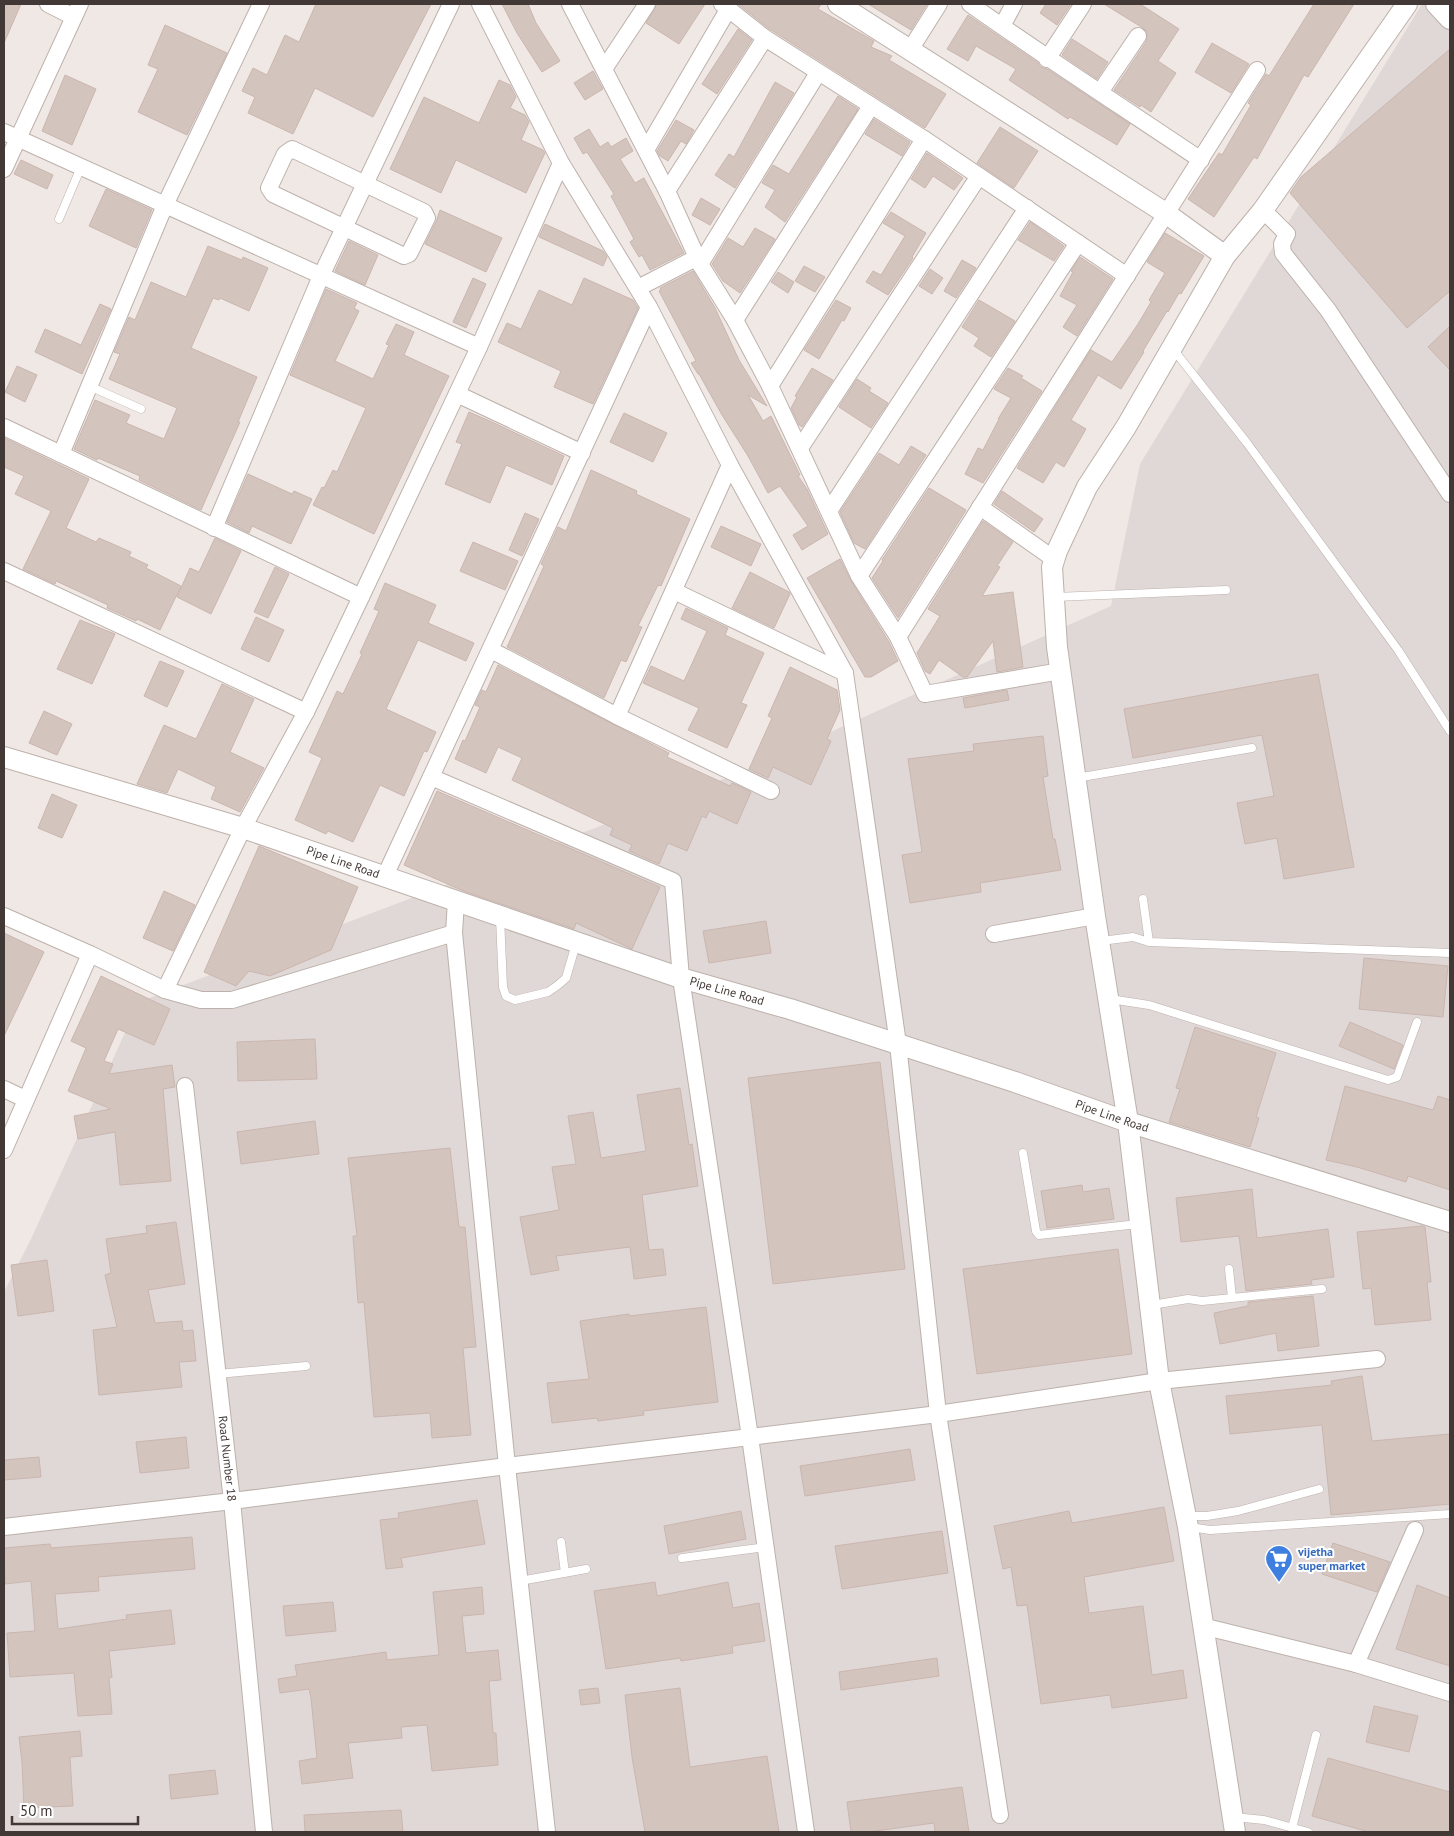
<svg xmlns="http://www.w3.org/2000/svg" width="1454" height="1836" font-family="'PT Sans',sans-serif">
	<rect width="100%" height="100%" fill="#f0e8e4"/>
	<path fill="#dfd8d6" d="M1422,4h28v1828h-1446v-540l27,-53 108,-237 600,-229 372,-167 29,-142z"/>
	<path fill="#d4c4be" stroke="#cbb6af" d="M4,4h17l-17,39z
		M316,4h115l-58,113 -58,-29 -22,46 -45,-21 7,-16 -13,-6 11,-23 14,7 18,-40 14,7z
		M502,4h26l8,19 24,38 -18,11 -25,-39z
		M657,4h48l-26,40 -33,-21z
		M738,4h83l-3,5 56,32 -3,6 21,9 -3,4 57,34 -21,34 -157,-100z
		M868,4h59l-16,26z
		M1046,4h25l-14,21 -17,-12z
		M1104,4h36l39,25 -21,32 18,12 -25,39 -10,-7 -1,2 -26,-17 32,-48 1,-10 -4,-4z
		M1314,4h40l-46,73 -4,-2 -47,84 -3,-2 -40,60 -26,-18 31,-46 3,2 29,-50 -3,-2 18,-29 3,2z
		M968,15l70,48 3,4 6,2 83,55 -13,21 -47,-28 -2,2 -59,-39 7,-11 -40,-23 -8,15 -21,-12z
		M165,25l62,28 -40,82 -49,-23 20,-43 -10,-4z
		M738,29l14,11 -35,54 -15,-10z
		M1072,39l36,23 -11,17 -35,-24z
		M1212,43l37,21 -18,29 -36,-21z
		M1450,49v242l-43,37 -117,-135 11,-16z
		M593,71l10,18 -18,11 -11,-17z
		M65,75l31,14 -24,56 -30,-14z
		M499,80l11,5 6,12 -6,11 15,7 4,7 -8,18 22,10 2,3 -19,40 -70,-33 -15,33 -51,-24 34,-72 55,26z
		M775,82l19,11 -59,95 -20,-13 14,-21 5,3z
		M838,96l20,13 -73,113 -20,-15 10,-17 -13,-7 11,-18 16,9z
		M874,119l36,23 -8,14 -37,-22z
		M676,120l18,10 -8,14 -5,-3 -13,20 -8,-5 -3,-5z
		M1000,127l38,24 -24,37 -37,-25z
		M589,129l11,18 8,-5 3,5 15,-9 7,13 -13,8 15,24 9,-5 40,75 -34,17 -8,-15 -3,2 -9,-15 4,-3 -23,-43 3,-2 -27,-42 -4,2 -9,-16z
		M927,153l36,25 -9,12 -21,-14 -8,12 -14,-9z
		M21,160l32,15 -6,14 -33,-15z
		M106,189l46,21 -16,38 -47,-22z
		M701,198l19,11 -10,16 -18,-10z
		M440,210l62,28 -16,34 -61,-28 11,-22z
		M891,212l35,21 -14,24 1,1 -25,37 -22,-13 7,-11 8,4 24,-39 -22,-13z
		M1030,222l34,24 -10,15 -36,-21z
		M545,224l58,27 4,6 -4,9 -64,-29z
		M755,228l20,11 -35,54 -17,-12 -11,-17 16,-26 15,9z
		M1165,233l39,23 -23,38 -2,-1 -11,19 -1,-1 -24,40 1,1 -23,37 -23,-14 -27,45 15,9 -22,38 -8,-5 -13,21 -26,-15 74,-118 21,12 26,-38 13,-22 -2,-2 16,-27 -18,-11z
		M349,241l29,14 -13,30 -30,-14z
		M208,246l34,14 1,-3 25,11 -19,43 -29,-13 -1,2 -6,-2 -22,50 66,29 -19,45h2l-39,88 -62,-30 1,-4 -42,-18 -1,2 -23,-11 21,-49 35,15 -4,8 38,16 13,-31 -68,-29 11,-25 -6,-2 15,-35 6,3 16,-38 35,15z
		M1080,257l33,22 -36,57 -14,-9 14,-22 -17,-9 13,-24 -2,-1z
		M962,260l14,8 -20,30 -12,-7z
		M804,266l21,11 -10,15 -20,-11z
		M930,269l13,9 -11,16 -13,-8z
		M693,271l22,37 24,52 28,46 -19,-11 15,26 8,-5 29,59 -2,1 9,13 21,45 -26,16 -9,-15 15,-9 -28,-40 -12,7 -20,-37 -26,-41 -23,-41h-1l-7,-11 5,-2 -37,-70 2,-1 -1,-2z
		M778,272l16,10 -6,11 -17,-11z
		M473,278l13,6 -20,44 -13,-6z
		M584,278l49,22 5,8 -45,96 -39,-17 7,-16 -63,-29 9,-19 14,6 18,-39 33,15z
		M326,289l31,14 -3,5 5,3 -24,50 38,18 16,-34 -3,-1 10,-20 18,8 -10,23 45,21 -75,158 -61,-29 9,-18 2,1 9,-18 4,2 29,-64 -76,-33z
		M836,300l15,8 -7,13 -2,-1 -23,39 -15,-9z
		M979,300l36,21 -24,36 -17,-11 5,-8 -17,-11z
		M100,304l11,5 -29,65 -47,-22 10,-23 36,16z
		M1450,326v44l-22,-23z
		M17,366l20,9 -12,27 -20,-10z
		M812,368l21,12 -31,47 -3,-2 -8,-17 6,-11 -2,-1z
		M1008,368l15,8 -2,2 21,13 -59,92 -18,-9 13,-26 5,2 16,-31h-1l13,-21 -17,-9z
		M857,379l14,9 -2,3 19,12 -17,25 -32,-21z
		M469,412l23,10 72,34 -12,29 -46,-20 -16,38 -45,-19 17,-40 -6,-2z
		M624,413l43,20 -14,29 -43,-20z
		M4,438l85,41 -23,49 30,14 3,-4 32,14 -2,4 19,9 -2,3 35,18 -21,44 -23,-11 -1,2 -29,-13 1,-3 -52,-24 -1,3 -32,-15 28,-58 -36,-17 9,-18 -20,-9z
		M911,446l15,9 -61,94 -11,-6 -14,-31 39,-59 20,12z
		M591,470l46,21 -1,3 54,25 -29,67 -3,-1 -20,41 4,1 -16,35 -5,-2 -17,38 -97,-51 37,-81 -3,-2 17,-37 8,4z
		M248,474l44,20 2,-3 18,8 -21,45 -39,-18 -3,7 -22,-11z
		M929,488l37,22 -68,108 -26,-40 11,-17 -1,-1z
		M1002,491l41,28 -9,13 -40,-28z
		M525,513l14,6 -17,37 -13,-6z
		M983,521l30,21 -16,24 3,1 -18,29 31,-4 10,75 -26,5 -4,-31 -26,36h-4l-24,-17 -9,14 -5,-3 -8,-18 23,-37 -12,-7z
		M721,526l40,18 -10,22 -40,-19z
		M215,538l26,13 -30,63 -34,-17 13,-29 9,4z
		M473,542l45,19 -13,29 -45,-19z
		M840,559l11,22 38,61 9,19 -27,16h-6l-58,-99z
		M275,567l14,7 -21,44 -14,-6z
		M750,572l39,20 1,2 -16,34 -42,-20z
		M385,583l51,22 -8,18 46,20 -8,18 -48,-21 -32,69 50,23 -9,20 -3,-1 -20,45 -24,-11 -27,57 -25,-11 -2,3 -31,-14 27,-62 -13,-6 28,-61 6,3 19,-40 -2,-1 19,-42 -5,-2z
		M686,608l42,20 -3,7 39,18 -23,50 6,2 -20,43 -39,-18 11,-22 -56,-25 8,-17 33,15 23,-50 -26,-12z
		M256,617l28,13 -15,32 -28,-13z
		M80,620l35,14 -23,50 -35,-15z
		M160,661l24,10 -17,36 -23,-11z
		M498,665l171,88 -2,4 63,29 2,-3 19,9 -14,32 -28,-13 -3,7 -4,-2 -15,35 -19,-8 -9,21 -30,-13 3,-6 -22,-10 3,-7 -101,-48 10,-22 -24,-11 -12,26 -31,-14 8,-19 2,1 15,-34 -5,-2 7,-15 4,2z
		M790,667l47,23 3,20 -13,29 4,2 -20,44 -38,-18 -5,11 -19,-9 23,-51 -4,-2z
		M1318,674l36,193 -70,12 -7,-41 -32,6 -8,-41 37,-7 -12,-61 -129,23 -9,-49z
		M222,684l32,15 -24,53 34,16 -24,44 -29,-13 5,-12 -38,-18 -11,24 -30,-9 27,-59 32,14z
		M1007,690l2,10 -44,8 -2,-10z
		M44,711l28,13 -15,31 -28,-12z
		M1043,736l5,40 -5,1 10,62h2l6,31 -81,13 1,9 -71,11 -8,-48 20,-3 -14,-93 66,-8 -1,-7z
		M437,791l223,96 -28,62 -56,-26 -2,6 -108,-37 -62,-27z
		M52,794l25,11 -15,33 -24,-10z
		M259,846l99,41 -27,63 -61,26 -21,-5 -13,15 -32,-14z
		M164,891l31,14 -22,46 -30,-13z
		M766,921l5,32 -62,10 -6,-32z
		M4,933l40,19 -40,84z
		M1364,958l84,8 -5,51 -84,-8z
		M101,976l69,33 -16,36 -36,-16 -14,32 9,3 -4,10 63,-9 3,22 -12,2 8,92 -51,4 -5,-53 -37,7 -4,-23 37,-7 -43,-18 18,-43 -15,-7z
		M1350,1022l53,23 -9,24 -55,-23z
		M1195,1027l81,26 -20,64 3,1 -9,29 -81,-25 11,-33 -4,-1z
		M315,1039l2,40 -79,2 -1,-39z
		M880,1062l25,207 -132,15 -25,-206z
		M1345,1086l88,24 5,-14 12,4v90l-42,-14 -2,6 -49,-15 -31,-7z
		M680,1088l9,57 3,-1 6,42 -56,9 7,55 14,-1 3,26 -32,4 -4,-32 -74,9 3,14 -28,5 -11,-58 39,-7 -7,-43 24,-3 -8,-48 25,-4 8,46 45,-7 -9,-56z
		M315,1121l4,33 -78,10 -4,-32z
		M450,1148l9,79h6l11,120 -13,1 8,87 -39,3 -2,-25 -56,4 -10,-115 -6,1 -5,-67h4l-9,-78z
		M1082,1185l1,7 26,-4 5,31 -67,9 -6,-37z
		M1252,1189l5,49 71,-9 6,48 -23,3 1,4 -66,7 -7,-55 -58,6 -5,-44z
		M176,1222l9,62 -37,6 7,33 27,-2 1,10 10,-1 3,31 -17,1 3,25 -83,8 -6,-65 24,-3 -12,-52 6,-2 -5,-34 41,-6 -1,-7z
		M1422,1226l3,1 6,55h-4l4,38 -56,5 -4,-37 -8,1 -6,-57z
		M1118,1249l14,105 -155,20 -14,-105z
		M47,1260l7,51 -36,5 -7,-51z
		M1313,1296l6,50 -41,5 -2,-18 -56,11 -6,-31 34,-7v-4z
		M706,1307l12,95 -75,9 1,4 -46,6 -1,-3 -45,5 -5,-40 42,-4 -9,-58 49,-7v2z
		M1362,1376l10,65 78,-7v70l-119,11 -9,-90 -92,9 -4,-38 106,-11 -1,-4z
		M186,1437l3,31 -49,5 -4,-31z
		M910,1449l5,31 -110,16 -5,-30z
		M39,1457l2,20 -37,3v-20z
		M477,1500l8,44 -84,14 2,9 -17,2 -6,-49 19,-2 -1,-5z
		M1164,1507l10,54 -90,16 5,36 54,-7 9,69 31,-5 4,28 -75,10 -2,-13 -69,9 -14,-99 -10,1 -6,-39 -8,2 -9,-43 75,-15 3,12z
		M741,1511l5,28 -77,15 -5,-28z
		M942,1531l6,42 -106,16 -7,-43z
		M192,1537l3,32 -97,8 1,14 -44,3 3,35 69,-10 -1,-4 45,-5 4,34 -66,7 3,26 -3,1 3,36 -34,2 -4,-43 -64,4 -3,-44 28,-2 -4,-50 -26,3 -1,-36 46,-4 1,4z
		M1333,1543l57,19 -13,30 -55,-18z
		M655,1582l2,14 71,-14 5,26 26,-5 6,38 -33,5 1,7 -52,8 -1,-3 -74,11 -12,-78z
		M1417,1585l33,13v68l-54,-17z
		M482,1587l2,27 -22,2 4,37 32,-3 3,30 -12,1 4,52h3l2,32 -66,6 -5,-46 -26,2 1,11 -54,5 5,35 -51,6 -3,-23 18,-3 -6,-60 -2,-9 -29,4 -2,-14 19,-3 -2,-11 91,-13 1,8 52,-5 -6,-63z
		M333,1602l3,29 -50,5 -3,-30z
		M937,1658l2,18 -98,14 -2,-18z
		M598,1688l2,15 -19,2 -2,-15z
		M680,1688l10,79 77,-11 12,76h-134l-13,-75 -7,-62z
		M1374,1706l44,10 -9,36 -43,-10z
		M80,1731l2,25 -12,1 3,49 -49,2 -2,-46 -3,-25z
		M1328,1758l122,34v40h-81l-57,-16z
		M215,1770l3,24 -47,5 -2,-24z
		M962,1787l7,45h-34l-1,-9 -66,9h-17l-4,-30z
		M401,1810l2,22h-98l-1,-17z"/>
	<g fill="none" stroke-linecap="round" stroke-linejoin="round">
		<defs>
			<path id="service" d="M59,219l22,-52
				M1173,349l74,94 151,207 52,81
				M89,386l52,23
				M1055,597l171,-7
				M1076,778l176,-30
				M1143,899l6,43
				M500,917l3,70 3,9 9,4 33,-8 10,-7 8,-7 10,-34
				M1101,941l32,-4 16,5 301,11
				M1110,999l39,6 239,75 9,-3 20,-55
				M1023,1153l13,78 3,4 99,-11
				M1229,1269l3,29
				M1152,1305l36,-6 14,2 120,-12
				M218,1374l88,-8
				M1188,1516h19l31,-5 81,-22
				M1190,1527l20,3 240,-16
				M561,1542l4,31
				M682,1558l84,-11
				M520,1581l66,-12
				M1234,1817l30,3 44,12
				M1292,1828l24,-93"/>
			<g id="minor">
				<path d="M48,4l26,13"/>
				<path d="M480,4l81,159 88,144 81,158 115,208 53,371 40,370 62,401"/>
				<path d="M570,4l97,187 33,73 35,56 35,66 89,190 39,61 27,57 136,-23"/>
				<path d="M722,4l43,34 159,101 203,137"/>
				<path d="M970,4c76,54 154,104 231,156"/>
				<path d="M1002,26l12,-22"/>
				<path d="M910,50l29,-46"/>
				<path d="M1047,59l36,-55"/>
				<path d="M604,69l43,-65"/>
				<path d="M1100,92l38,-56"/>
				<path d="M4,132l475,215"/>
				<path d="M292,149l132,63 3,6 -18,36 -5,2 -131,-62 -4,-6 16,-34z"/>
				<path d="M646,150l83,-142"/>
				<path d="M4,169l76,-165"/>
				<path d="M667,191l98,-153"/>
				<path d="M1263,210l24,24 -5,10 1,9 45,57 122,184"/>
				<path d="M700,264l118,-191"/>
				<path d="M638,288l60,-31"/>
				<path d="M735,320l136,-214"/>
				<path d="M770,386l154,-247"/>
				<path d="M457,394l125,59"/>
				<path d="M4,427l357,170"/>
				<path d="M800,448l179,-272"/>
				<path d="M61,454l104,-249 96,-201"/>
				<path d="M980,507l74,52"/>
				<path d="M829,511l198,-303"/>
				<path d="M214,528l107,-252 130,-272"/>
				<path d="M4,571l302,141"/>
				<path d="M859,576l219,-333"/>
				<path d="M674,591l171,82"/>
				<path d="M898,637l359,-567"/>
				<path d="M491,650l126,66 154,75"/>
				<path d="M617,716l113,-251"/>
				<path d="M431,777l242,104 8,97 69,459 56,395"/>
				<path d="M385,876l264,-569"/>
				<path d="M456,901l-2,32 53,533 40,366"/>
				<path d="M4,916l86,38 75,36 36,10h31l222,-67"/>
				<path d="M994,934l101,-18"/>
				<path d="M165,990l78,-162 63,-116 55,-115 118,-250 82,-184"/>
				<path id="s1" d="M185,1086l47,415 32,331"/>
				<path d="M4,1089l21,10"/>
				<path d="M4,1150l86,-196"/>
				<path d="M4,1527l228,-26 275,-35 243,-29 188,-23 221,-33 218,-22"/>
				<path d="M1202,1626l154,38 94,29"/>
				<path d="M1356,1664l59,-134"/>
			</g>
			<g id="tertiary">
				<path d="M838,4l329,210 58,42 38,-46 144,-206"/>
				<path d="M1436,4l14,15"/>
				<path d="M1225,256l-99,171 -39,60 -30,64 -5,16 5,80 38,269 33,206 31,259 29,146 47,305"/>
				<path id="s2" d="M4,757l239,71 438,150 109,31 225,73 113,40 322,100"/>
			</g>
		</defs>
		<use href="#service" stroke="#bdb1ab" stroke-width="9"/>
		<use href="#minor" stroke="#bdb1ab" stroke-width="18"/>
		<use href="#tertiary" stroke="#bdb1ab" stroke-width="22"/>
		<use href="#service" stroke="#fff" stroke-width="8"/>
		<use href="#minor" stroke="#fff" stroke-width="16"/>
		<use href="#tertiary" stroke="#fff" stroke-width="20"/>
	</g>
	<defs>
		<symbol id="supermarket-pin" viewBox="-11 -11 22 30"><path d="M0 17L-7.5 6A9.5 9.5 0 1 1 7.5 6Z" fill="#3f7fe0" stroke="#fff"/><path d="M-6-5.5h2.5l.6 2H6L4.5 2H-2.5L-4.4-4H-6ZM-1.5 3.2a1.3 1.3 0 1 0 .1 0ZM3 3.2a1.3 1.3 0 1 0 .1 0Z" fill="#fff"/></symbol>
	</defs>
	<g fill-rule="evenodd">
		<use href="#supermarket-pin" x="1263" y="1543" width="32" height="43"/>
	</g>
	<g text-anchor="middle" stroke-width="4" stroke-linejoin="round" paint-order="stroke">
		<g font-size="12" fill="#423835" stroke="#fff">
			<text dy="4" stroke="none"><textPath href="#s2" startOffset="355">Pipe Line Road</textPath></text>
			<text dy="4" stroke="none"><textPath href="#s2" startOffset="760">Pipe Line Road</textPath></text>
			<text dy="4" stroke="none"><textPath href="#s2" startOffset="1165">Pipe Line Road</textPath></text>
			<text dy="4" stroke="none"><textPath href="#s1" startOffset="375">Road Number 18</textPath></text>
		</g>
		<g font-size="12" font-weight="bold" fill="#366cbe" stroke="#fff" text-anchor="start">
			<text x="1298" y="1556">vijetha<tspan x="1298" dy="14">super market</tspan></text>
		</g>
	</g>
	<rect width="1454" height="1836" fill="none" stroke="#423835" stroke-width="10"/>
	<path d="M12 1816v8h126v-8" fill="none" stroke="#423835" stroke-width="2.5"/>
	<text x="20" y="1816" font-size="15" fill="#423835" stroke="#ffffff" stroke-width="4" paint-order="stroke">50 m</text>
</svg>
